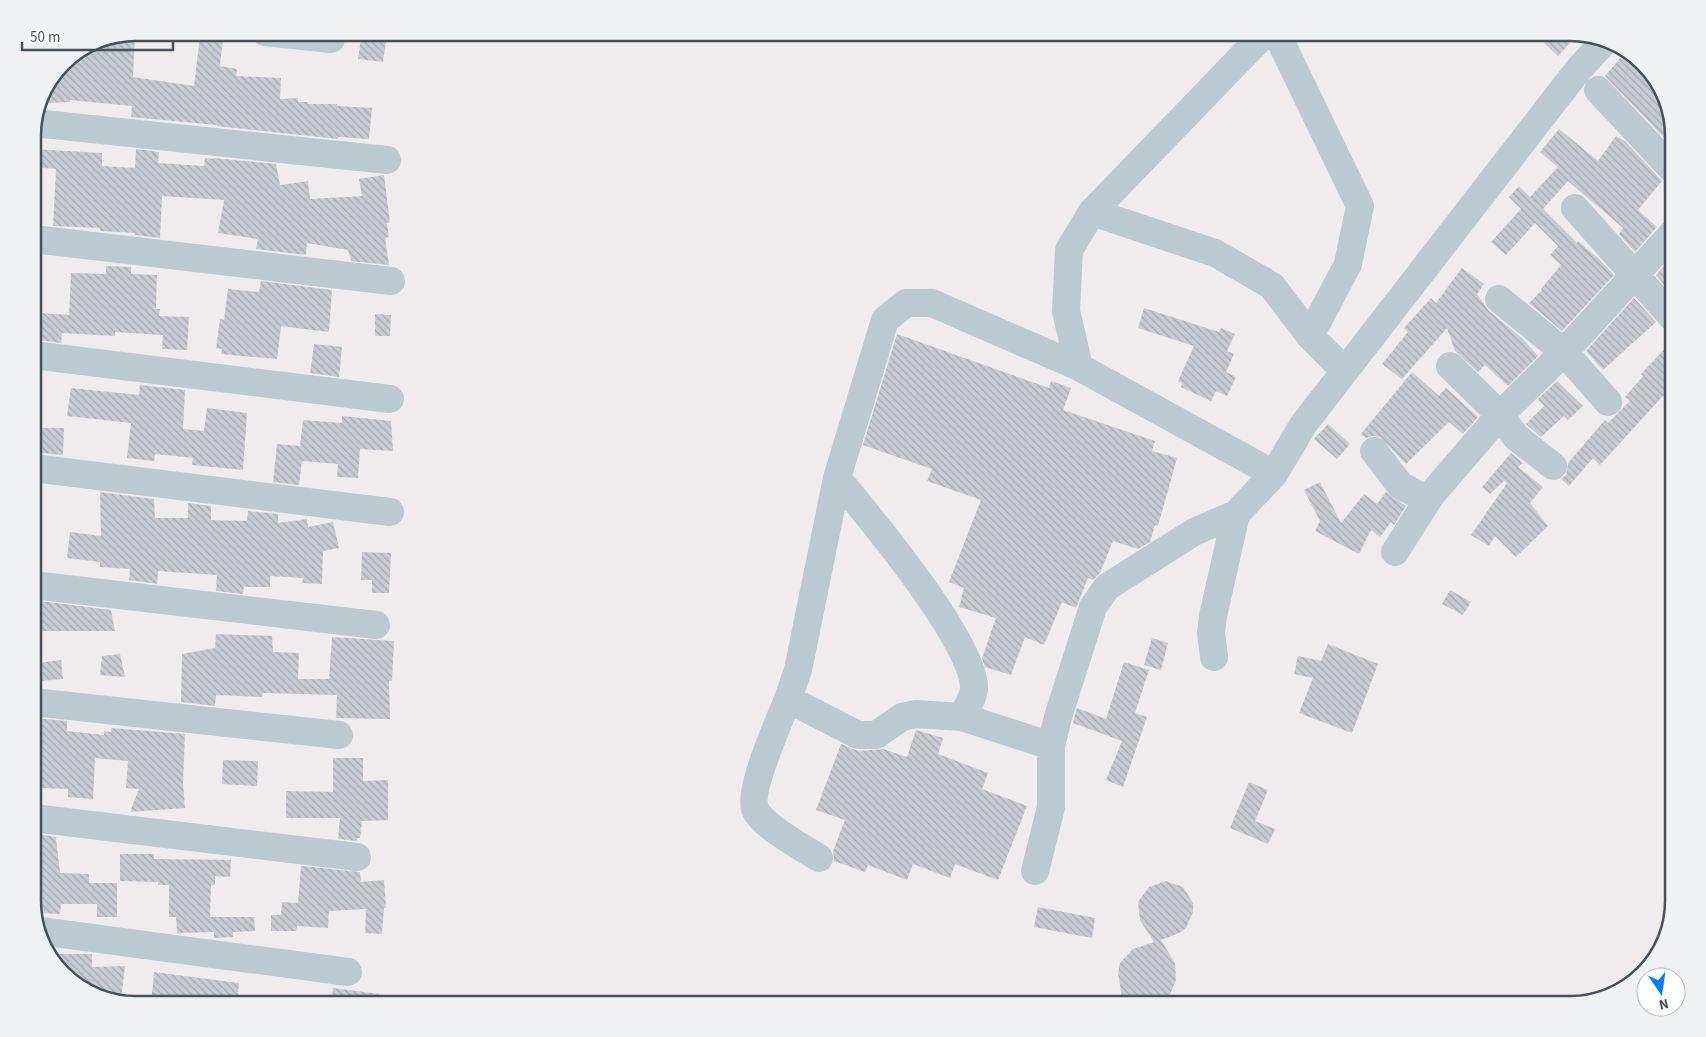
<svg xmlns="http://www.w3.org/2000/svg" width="1706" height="1037" font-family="'Source Sans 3',sans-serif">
	<defs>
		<pattern id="building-back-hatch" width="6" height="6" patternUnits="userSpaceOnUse" patternTransform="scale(1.25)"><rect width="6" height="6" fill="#c8ccd2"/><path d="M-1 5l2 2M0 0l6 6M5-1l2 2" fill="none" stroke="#a4a8ae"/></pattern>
	</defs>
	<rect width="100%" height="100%" fill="#f0eced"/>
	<path fill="url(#building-back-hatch)" d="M1554,32l23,3 -19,21 -14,-13z
		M135,33l-2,44 61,9 6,-50 23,3 -3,27 17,3 -1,7 45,2 -1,21 18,-1v4h10v2h29v2l35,2 -3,31 -31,-2v2l-121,-13v-1l-86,-8 1,-11 -62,-6v2l-26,1v-14l19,-26 34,-23z
		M361,38l25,4 -3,20 -25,-3z
		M1622,56l40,36 11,38v17l-68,-71z
		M1559,129l39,32 18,-25 9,5 37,40 -24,29 19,17 -22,25 -16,-18 4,-6 -55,-47 -25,28 34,34 1,-2 20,17 16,17 -52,56 -33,-28 13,-13 -1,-1 20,-24 -11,-10 8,-9 -23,-23 -29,32 -15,-13 30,-33 -12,-12 10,-11 11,11 28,-30 -18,-15z
		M33,149l69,4v13l33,2 1,-19 23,3 -1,11 46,3 1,-8 8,1v-1l63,6 4,21 28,-4 2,18 52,-3 -3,-17 25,-4 6,47 -3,1 2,14 -4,1 4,27 -38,-4 -3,-11 -41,-7 -1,12 -50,-6 2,-10 -40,-6 6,-33 -62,-4 -2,42 -25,-3v-2l-35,-2v-3l-47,-2 3,-57 -23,-2z
		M1673,256v39l-17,-20z
		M106,266l25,1v7l26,1 -1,34h4l-1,7 30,1 -2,33 -25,-1 1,-14 -48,-3v4l-53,-3 -1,10 -22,-3 1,-27 29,2 2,-42 35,1z
		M1462,268l22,16 -7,10 12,17 34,28 15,17 -30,30 -23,-21 -7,7 -23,-21 -8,-23 -45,51 -20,-15 26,-32 -4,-4 27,-30 5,5z
		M261,281l71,9 -3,42 -48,-6 -4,33 -56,-5 1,-5 -6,-1 4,-29 4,1 4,-31 31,3z
		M1634,298l22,24 -53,48 -17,-19z
		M1144,308l75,24 2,-4 14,6 -8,17 7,3 -8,18 10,5 -9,19 -11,-5 -5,10 -30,-14 1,-4 -4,-2 16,-35 -56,-18z
		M375,314l16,1 -1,21h-15z
		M897,334l152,54 2,-7 20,7 -8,22 92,31 -3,10 25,7 -19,68 -3,-1 -5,17 -12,7 -25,-8 -13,32 -7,7 -5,-2 -12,30 -14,-6 -18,43 -19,-8 -14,38 -26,-8 -3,-9 14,-40 -37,-11 5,-19 -15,-6 32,-82 -54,-19 5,-12 -69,-24z
		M1673,340v45l-73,80 -7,-7 -24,28 -8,-7 5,-4 2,-12 37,-43 3,3 22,-22 -5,-4 18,-21 -2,-2z
		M314,344l28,3 -3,30 -29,-4z
		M1412,372l27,24 7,-8 32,29 -15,17 -14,-12 -43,42 -26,-27 -8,-1 -6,2 -5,-4z
		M1557,381l26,25 -15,14 -4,-4 -23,21 -15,-13 18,-18 -6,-7z
		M140,385l45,5 -2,39 21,2 3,-23 40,5 -4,57 -51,-5 1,-7 -38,-4 -1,7 -27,-3 4,-35 -64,-7 4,-28 68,7z
		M342,416l49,5 2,30 -33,-2 -2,29 -21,-1 1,-13 -36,-3 -3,24 -26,-3 4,-38 23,2 3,-26 39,3z
		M1328,424l22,20 -13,15 -23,-20z
		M42,428h22l-1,27 -22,-2z
		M1511,453l12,10 -5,4 25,20 -13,16 18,23 -32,31 -21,-21 -6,10 -18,-11 36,-52 -3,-2 -14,13 -8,-7z
		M1320,482l21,41 23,-29 13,10 9,-12 20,14 -12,19 -3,-3 -11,15 -9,-7 -12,24 -44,-23 5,-10 -16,-31z
		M100,492l54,7 1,19h33v-15l23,3v14l36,1 1,-10 30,3v9l29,-4 1,8 25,-5 6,26 -16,3 -1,33 -20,-1 1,-5 -33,-2v11h-26l-1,7 -27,-3 1,-16 -59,-4 -1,13 -28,-4 1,-11 -30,-2v-5l-33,-4 3,-26 31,4z
		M362,552l29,1 -2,40h-17v-13h-11z
		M1450,590l21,12 -8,13 -21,-11z
		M39,601l72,9 4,21h-76z
		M216,634l56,2 1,16 26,1 -1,26h31l3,-42 62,4 -2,40h-3l1,38 -54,-1 1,-23 -74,-2 -1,4 -46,-2 -1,11 -34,-4 1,-48 33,-6z
		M1152,638l16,5 -7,27 -17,-5z
		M1328,644l50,20 -26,69 -53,-20 14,-35 -19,-4 4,-18 23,5z
		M120,654l5,23 -25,-2 2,-19z
		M61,660l2,19 -23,2 -2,-18z
		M1124,662l25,8 -14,43 12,4 -24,70 -17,-7 16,-39 -49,-18 4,-15 29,11z
		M33,718l34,3v10l37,4v-4l7,1v-4l74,6 -2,49 2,25 -55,4 9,-23 -13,-1 2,-27 -33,-3 -2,41 -25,-2v-8l-28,-1v-19l-7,-1z
		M916,730l27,8 -5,16 50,19 -6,16 45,17 -29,74 -43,-16 -5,14 -37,-14 -6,16 -39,-15 -3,7 -31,-11 -1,-10 12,-31 -29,-10 25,-66 17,7 25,-2 24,8z
		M333,758h30v23l25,-1v40l-26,1 -2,17h-3v3l-19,-2 2,-21h-54v-27l47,1z
		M223,760l35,1 -1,25 -35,-2z
		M1249,782l19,8 -13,31 20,8 -7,15 -38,-16z
		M37,834l19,3 4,36 29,1v9h28v34h-20v-13h-36l-1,10 -24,-1 1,-17h-4v-28h7z
		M120,854h34v5l77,1 -1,17 -15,-1v9h-4l-1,32h44l1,14 -22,1v5l-19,1v-6l-37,1 -1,-16h-7v-32h-11v-3l-38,-1z
		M301,866l59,6 1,10 23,-2 2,28h-2l-2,26 -17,-1 1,-24 -37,2 -1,17 -31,-2 -1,5h-25v-16h10l1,-13 16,1z
		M1166,881l17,6 10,16v9l-7,16 -7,5 -18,7 14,23 1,17 -10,24h-43l-5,-31 2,-10 13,-14 21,-7 -14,-22 -2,-18 11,-15z
		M1038,907l57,11 -3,20 -58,-11z
		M48,954h44v13l33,-1 -4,34 -37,-10z
		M154,972l85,11 -2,21h-86z
		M333,988l46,6 -1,10h-47z"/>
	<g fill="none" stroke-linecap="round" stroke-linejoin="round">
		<path stroke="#bbc9d1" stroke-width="28" d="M265,32l66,7
			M1276,32l84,174 -12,58 -38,72 35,35
			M1598,90l75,80
			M34,123l353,37
			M1575,208l98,110
			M1092,212l123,41 57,33 38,50
			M33,239l358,42
			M1499,299l65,53 44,50
			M33,355l357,44
			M1450,366l50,49 16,22 37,29
			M1079,367l-13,-56 3,-61 23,-38 174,-180
			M1374,451l26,34 27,15
			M33,468l357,44
			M837,478c31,37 138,165 137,210 0,9 -8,20 -12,29l89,29
			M1395,552l36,-57 69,-80 64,-63 109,-119
			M33,585l343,40
			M1214,657l-3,-24 2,-17 23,-102
			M788,699c-8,20 -40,91 -33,110 8,18 47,38 64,49
			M33,702l306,33
			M962,717l-46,-3 -14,3 -26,18h-18l-70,-36 10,-29 39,-192 48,-158 21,-17h26l147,64 195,107
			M33,818l324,39
			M1035,871l16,-64v-61l7,-29 35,-110 14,-20 87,-55 42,-18 38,-40 29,-49 275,-355 26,-28
			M40,931l308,41"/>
	</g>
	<path d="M0 0H1706V1037H0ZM136 41H1570A95 95 0 0 1 1665 136V901A95 95 0 0 1 1570 996H136A95 95 0 0 1 41 901V136A95 95 0 0 1 136 41Z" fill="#f0f1f2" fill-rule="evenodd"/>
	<path fill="none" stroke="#43525c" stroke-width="2.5" d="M136 41H1570A95 95 0 0 1 1665 136V901A95 95 0 0 1 1570 996H136A95 95 0 0 1 41 901V136A95 95 0 0 1 136 41Z"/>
	<g transform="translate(1661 992) rotate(167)"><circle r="24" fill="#ffffff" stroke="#b4babe"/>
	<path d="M0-4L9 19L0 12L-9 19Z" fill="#077def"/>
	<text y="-8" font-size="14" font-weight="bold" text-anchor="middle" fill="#43525c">N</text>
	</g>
	<path d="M22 42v8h151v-8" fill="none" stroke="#43525c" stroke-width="2.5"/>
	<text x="30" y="42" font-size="15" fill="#43525c" stroke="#ffffff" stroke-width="4" paint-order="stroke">50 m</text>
</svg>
